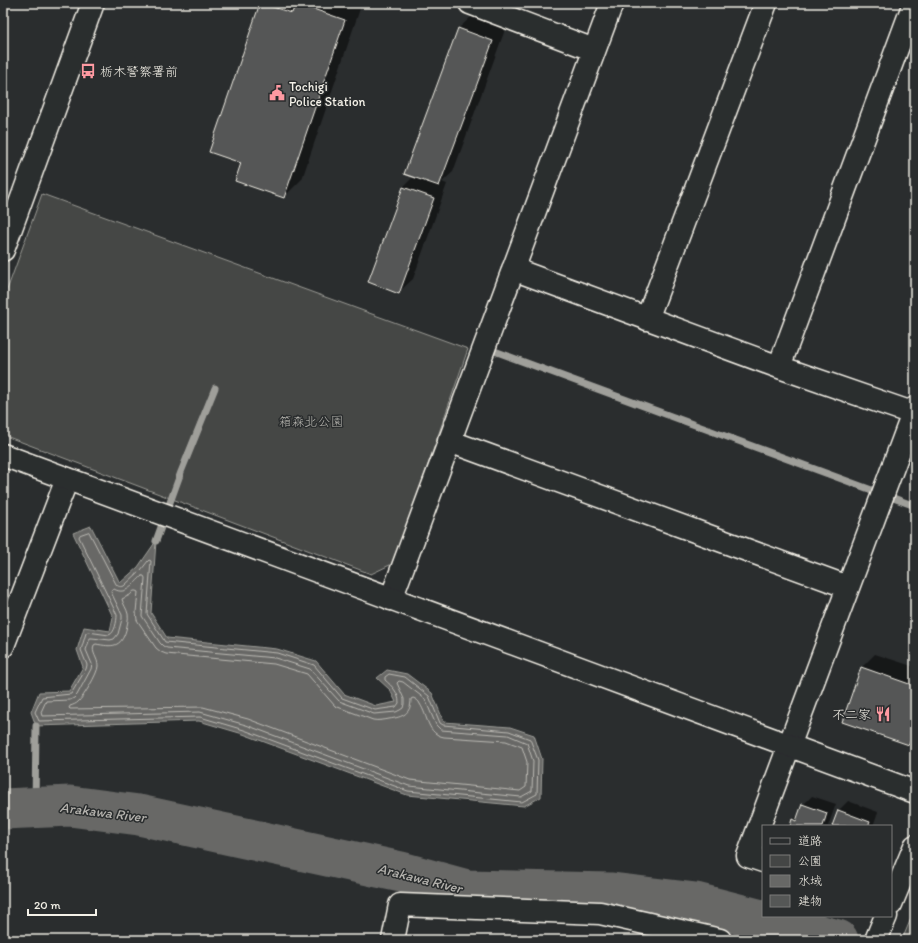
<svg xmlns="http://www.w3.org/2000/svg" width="918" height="943" font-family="Itim,'Klee One',sans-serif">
	<rect width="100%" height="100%" fill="#2a2d2e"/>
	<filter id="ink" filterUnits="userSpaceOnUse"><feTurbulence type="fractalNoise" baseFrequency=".025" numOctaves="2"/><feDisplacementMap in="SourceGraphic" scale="8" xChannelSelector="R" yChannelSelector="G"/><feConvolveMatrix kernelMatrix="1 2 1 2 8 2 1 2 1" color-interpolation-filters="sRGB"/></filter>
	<g filter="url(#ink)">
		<path fill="#444645" stroke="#9c9c96" d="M42,194l426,155 -74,214 -23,11 -368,-139v-134z
			M915,909v31h-13z"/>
		<path fill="#676866" stroke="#9f9f9a" d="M91,526l29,57 18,-16 18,-26 -5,72 16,25 110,11 39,12 28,33 32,12 20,-4 -6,-12 -13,-12 10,-8 20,4 25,19 12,29 66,5 24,8 8,24 -1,38 -17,9 -117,-11 -164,-61 -44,-13 -163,5 -5,-14 8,-20 30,-1 14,-24 -6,-17 7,-23 26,4 3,-14 -40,-84z"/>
		<path fill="#0007" d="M261,3h101l-60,176 -18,18 -42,-35 -32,-11z
			M473,15l33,12 -53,145 -11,10 5,2 -34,95 -14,13 4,-105 11,-11 45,-148z
			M875,654l40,13v71l-6,5 -48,-75z
			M812,796l24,8 -8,22h-37l2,-6 6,-6 4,-9z
			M848,801l30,11 -5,14h-40l6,-16z"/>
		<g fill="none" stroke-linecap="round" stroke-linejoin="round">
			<path stroke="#bcbab4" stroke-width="1" d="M89,532l27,52c2,3 5,3 8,2l17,-16 7,-9 1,-1 2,1 -4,53 18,28 112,11 37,12 28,33 33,12 21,-3 3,-4c0,-10 -7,-17 -14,-23v-3l4,-3 16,3 24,19 11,27 3,2 66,6 21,8 8,21 -1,34 -15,8 -114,-11 -164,-61 -44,-13 -161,4 -4,-9 7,-15 29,-3 15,-25 1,-4 -6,-15 5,-17 2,-1 21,3c6,-2 8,-14 8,-20l-38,-78 1,-2z
				M142,576h2l1,2 -3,38 18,27 3,3 4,2 108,10 35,11 29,32 35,13 22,-2 4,-2 3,-2 1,-4v-5l-7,-16 2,-2 4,1 22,17 11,26 5,5 67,5 19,8 6,18 -1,30 -11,6 -112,-11 -163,-61 -46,-13 -158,4 -1,-4 5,-11 24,-1 4,-2 3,-3 14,-26 1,-5 -6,-14 4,-12h2l18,2 4,-1 4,-5 4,-15v-4l-11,-23 1,-2 2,-1c12,7 19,-5 28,-13z
				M134,591h2l2,1 -2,20 1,8 19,28 5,4 5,2 108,10 33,10 28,32 38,14c5,1 11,0 16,-1 14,-2 22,-5 22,-20l2,-1c3,1 6,3 7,6 8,12 7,30 24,33l62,4 16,6 5,15 -1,25 -6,4 -110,-11 -162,-61 -45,-12 -133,2 -1,-1 1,-2c3,-1 6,-2 8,-4 5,-4 20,-29 20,-36 0,-8 -7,-13 -4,-21l2,-1c16,3 25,4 30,-14 1,-5 3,-11 2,-16 -1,-5 -5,-10 -6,-15l8,-4z"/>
			<path stroke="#9f9f9a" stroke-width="7" d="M489,349l426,157
				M156,541l25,-69 34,-84
				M35,807l1,-81"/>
			<path stroke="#676866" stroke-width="41" d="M3,809l67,-3 69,9 262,57 66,18 145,3 84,10 142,37"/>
		</g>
		<path fill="#555756" stroke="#f4f1e8" d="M260,3l32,10 4,-10 49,17 -61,178 -49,-17 6,-18 -32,-11z
			M458,28l35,13 -54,145 -35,-12z
			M403,187l31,11 -35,96 -31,-12z
			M861,667l54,19v42l-6,17 -67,-23z
			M802,804l25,9 -4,13h-33l2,-7 4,2z
			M838,810l32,12 -2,4h-36z"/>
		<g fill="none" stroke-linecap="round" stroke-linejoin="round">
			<defs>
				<path id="street" d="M470,3l124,47
					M513,269l266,98 136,47
					M647,319l119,-316
					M779,367l135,-364
					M449,441l399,146
					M391,599l221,-596
					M3,646l64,-167
					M763,861l-15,-5c57,-149 111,-299 167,-448
					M393,940l7,-35 200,8 120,27"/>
				<path id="secondary" d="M3,250l90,-247
					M3,455l912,337
					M891,904l24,-58
					M876,940l10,-24"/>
			</defs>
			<use href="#street" stroke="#f4f1e8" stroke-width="25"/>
			<use href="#secondary" stroke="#f4f1e8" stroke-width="25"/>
			<use href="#street" stroke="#2a2d2e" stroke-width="22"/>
			<use href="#secondary" stroke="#2a2d2e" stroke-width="22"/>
		</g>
	</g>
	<defs>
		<symbol id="bus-bare" viewBox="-9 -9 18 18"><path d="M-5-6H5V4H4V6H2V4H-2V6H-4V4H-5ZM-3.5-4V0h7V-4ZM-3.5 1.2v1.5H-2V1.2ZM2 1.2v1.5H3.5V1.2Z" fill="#ff9aa2" stroke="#2a2d2e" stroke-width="2.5" paint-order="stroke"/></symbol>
		<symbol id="civic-bare" viewBox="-9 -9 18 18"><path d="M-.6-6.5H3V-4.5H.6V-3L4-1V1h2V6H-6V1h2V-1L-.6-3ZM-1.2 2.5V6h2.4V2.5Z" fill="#ff9aa2" stroke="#2a2d2e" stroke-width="2.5" paint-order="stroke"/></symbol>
		<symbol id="restaurant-bare" viewBox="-9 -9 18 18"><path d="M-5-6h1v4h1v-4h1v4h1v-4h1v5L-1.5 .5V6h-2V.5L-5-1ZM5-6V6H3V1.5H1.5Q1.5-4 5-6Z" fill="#ff9aa2" stroke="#2a2d2e" stroke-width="2.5" paint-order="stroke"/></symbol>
	</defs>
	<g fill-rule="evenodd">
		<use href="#bus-bare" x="77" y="60" width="22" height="22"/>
		<use href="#civic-bare" x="266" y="82" width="22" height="22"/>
		<use href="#restaurant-bare" x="872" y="703" width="22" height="22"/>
	</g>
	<g text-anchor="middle" stroke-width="3" stroke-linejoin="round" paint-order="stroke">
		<g font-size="13" fill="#f4f1e8" stroke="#2a2d2e" text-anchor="start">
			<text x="100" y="76">栃木警察署前</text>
			<text x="289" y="91">Tochigi<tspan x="289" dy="15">Police Station</tspan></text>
			<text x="871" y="719" text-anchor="end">不二家</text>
		</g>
		<g font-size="13" fill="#b6b5af" stroke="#2a2d2e">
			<text x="311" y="426">箱森北公園</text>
		</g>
		<g font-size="14" font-style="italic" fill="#b5b3ae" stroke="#2a2d2e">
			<text transform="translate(103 812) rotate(7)" y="5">Arakawa River</text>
			<text transform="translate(420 878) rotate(14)" y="5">Arakawa River</text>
		</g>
	</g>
	<rect width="918" height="943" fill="none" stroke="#2a2d2e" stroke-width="16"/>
	<rect x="8" y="8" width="902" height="927" fill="none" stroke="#f4f1e8" stroke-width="1.5" filter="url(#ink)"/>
	<rect x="762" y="825" width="130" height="92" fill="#2a2d2e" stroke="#7b7b78"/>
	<rect x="770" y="838" width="20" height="6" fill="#2a2d2e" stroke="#7b7b78"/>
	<text x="798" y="845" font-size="12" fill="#f4f1e8">道路</text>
	<rect x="770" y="855" width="20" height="12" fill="#444645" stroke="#7b7b78"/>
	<text x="798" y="865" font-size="12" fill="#f4f1e8">公園</text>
	<rect x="770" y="875" width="20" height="12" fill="#676866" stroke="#7b7b78"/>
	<text x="798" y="885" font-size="12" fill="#f4f1e8">水域</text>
	<rect x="770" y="895" width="20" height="12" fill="#555756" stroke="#7b7b78"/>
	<text x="798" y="905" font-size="12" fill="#f4f1e8">建物</text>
	<path d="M28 909v6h68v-6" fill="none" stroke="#f4f1e8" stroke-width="2"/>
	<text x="34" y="909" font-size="12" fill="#f4f1e8" stroke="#2a2d2e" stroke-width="3" paint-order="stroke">20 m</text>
</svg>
